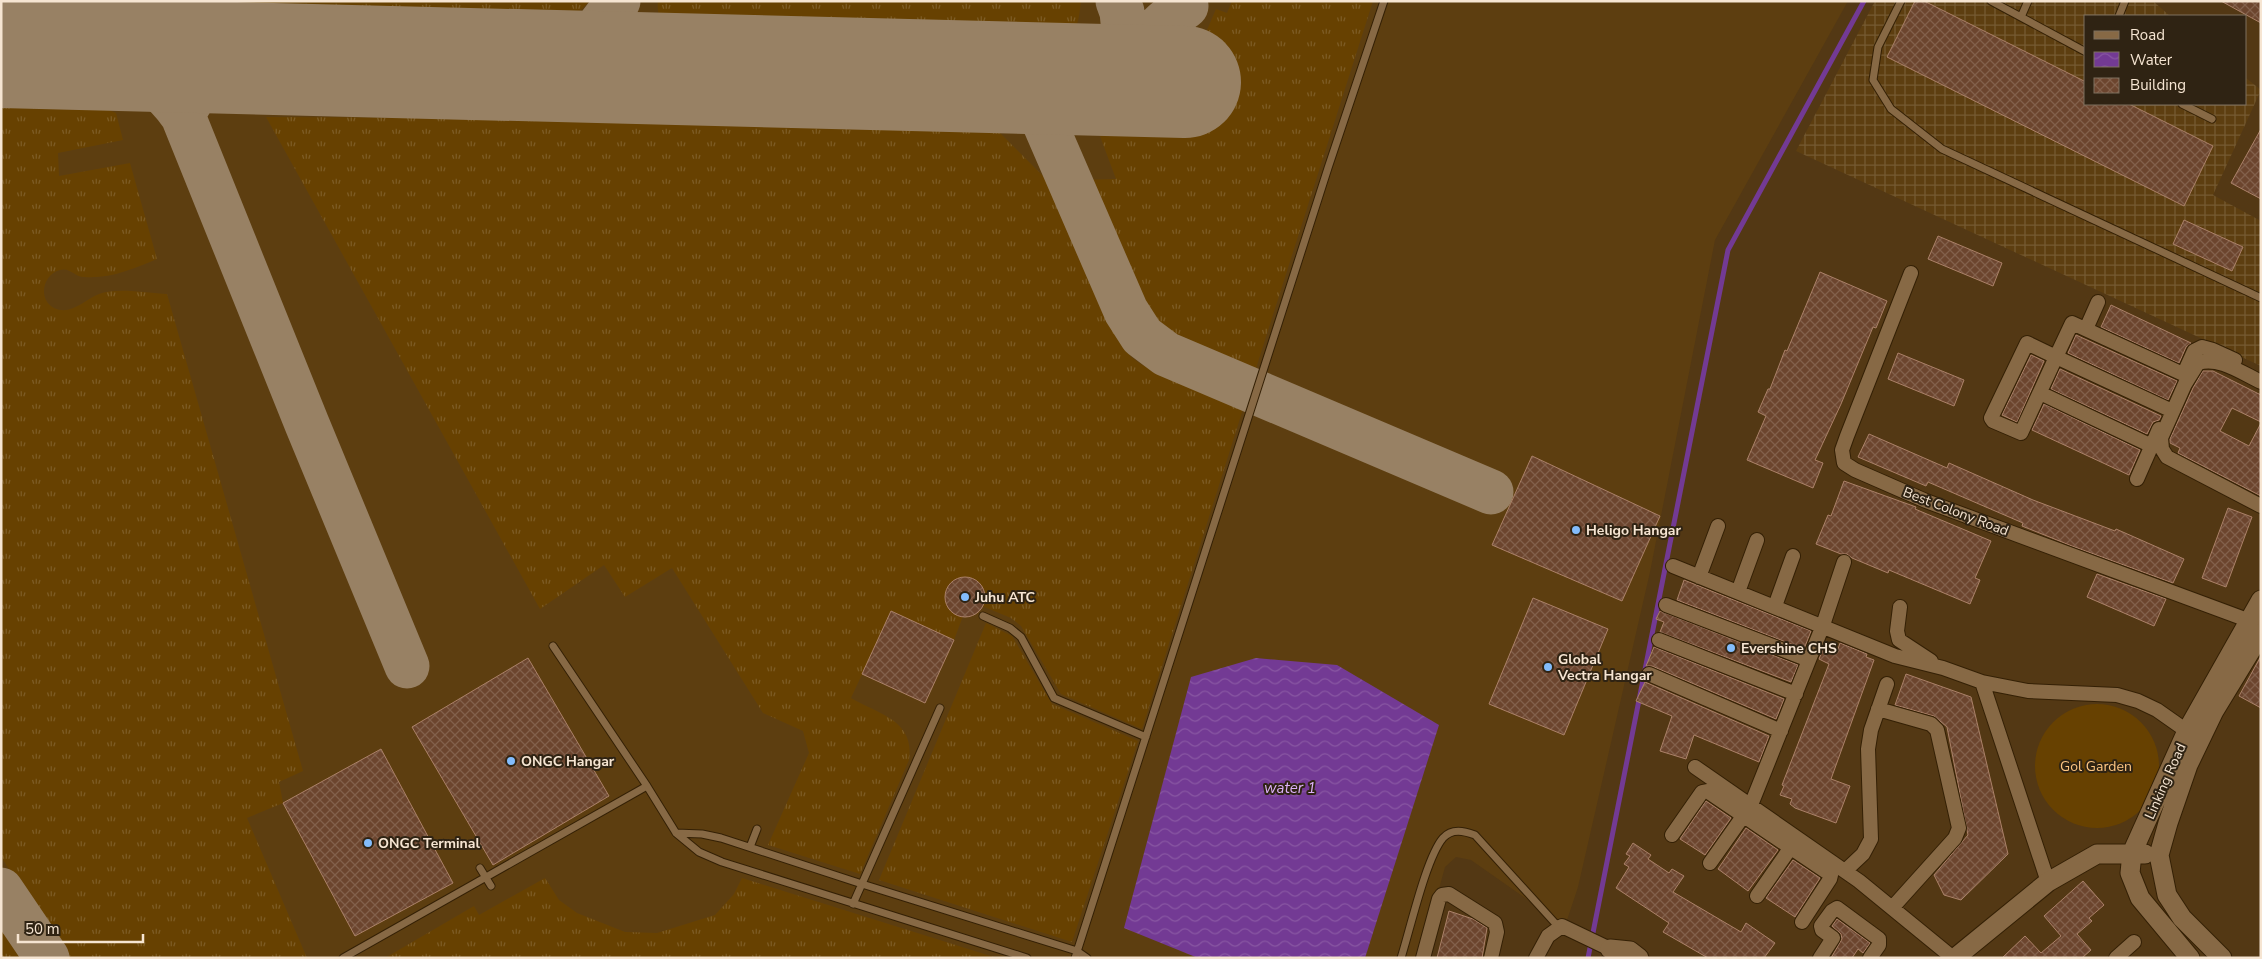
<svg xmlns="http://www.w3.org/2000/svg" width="2262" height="959" font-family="'Nunito Sans',sans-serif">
	<defs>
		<pattern id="industrial-grid" width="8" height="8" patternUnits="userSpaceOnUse" patternTransform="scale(1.25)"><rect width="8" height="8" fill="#5d3e10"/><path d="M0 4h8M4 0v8" fill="none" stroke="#755a32"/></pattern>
		<pattern id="grass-tufts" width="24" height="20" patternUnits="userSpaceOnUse" patternTransform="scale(1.25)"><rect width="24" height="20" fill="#674101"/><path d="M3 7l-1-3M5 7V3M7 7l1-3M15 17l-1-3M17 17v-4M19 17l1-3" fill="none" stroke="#7d5c25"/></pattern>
		<pattern id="water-waves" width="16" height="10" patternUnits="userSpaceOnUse" patternTransform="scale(1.25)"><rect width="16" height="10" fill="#733a94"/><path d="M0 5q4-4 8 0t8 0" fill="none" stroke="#8856a2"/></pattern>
		<pattern id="building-cross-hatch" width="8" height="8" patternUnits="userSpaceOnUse" patternTransform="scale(1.25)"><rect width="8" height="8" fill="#6c452e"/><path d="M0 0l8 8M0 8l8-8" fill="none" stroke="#82604b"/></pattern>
	</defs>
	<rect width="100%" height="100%" fill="#533814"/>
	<path fill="#5d3e10" d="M1,1h1847l-133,239 -65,332 -72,315 -13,39 -94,-66 -15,-3 -11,10 -25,91h-1419z"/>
	<path fill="url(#industrial-grid)" d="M1875,1h278l17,15h-84v88h160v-26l15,12 -48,105 48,26v145l-465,-215z"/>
	<path fill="url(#grass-tufts)" d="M87,1h502c-16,21 -42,26 -67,28l-383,-7 -30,-9z
		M658,1h423c-2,16 -3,34 -19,41l-226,-12 -10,-11 -26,-2 -15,14 -105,-1c-16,-4 -24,-11 -22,-29z
		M1232,1h141l-122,383 -94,-45 -24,-29 -53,-130 36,-1 -22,-59 105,2 2,-69 3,-16 12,-28 11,4z
		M32,88c30,-1 56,13 84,25l7,27 -65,13 1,23 71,-13 27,96c-24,10 -47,20 -73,18 -9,0 -14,-10 -24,-7 -18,5 -22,30 -6,38 17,8 30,-8 45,-14 17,-7 50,-1 68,0l136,477 -24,11 4,21 -36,15 60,140h-238l-68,-101v-758z
		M266,117l684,3 34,4 16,9 51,51 66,152 14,21 11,8 102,41 -102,323 -81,-35 -40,-68 -10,-8 -29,-12 2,-15c-11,-20 -33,-17 -39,4 1,12 6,19 18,21l-9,24 -63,-28 -40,86c27,16 64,22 58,62l-49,114 -92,-29 41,-92 -6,-22 -40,-18 -91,-145 -47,29 -21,-32 -64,44z
		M986,623l26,13 40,68 86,37 -66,201 -193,-62z
		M545,878l14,22 18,13 48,19 32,1 58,-18 19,-21 8,-16 255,80h-612l89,-52 5,9z
		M1,921l26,37h-26z"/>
	<path fill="#674101" d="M2035 766a62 62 0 1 1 124 0a62 62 0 1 1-124 0Z"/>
	<path fill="url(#water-waves)" d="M1256,658l81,7 102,60 -74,233h-167l-74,-30 67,-251z"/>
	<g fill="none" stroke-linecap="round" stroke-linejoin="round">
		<path stroke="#733a94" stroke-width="5" d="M1588,958l140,-708 136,-249"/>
		<path stroke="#988164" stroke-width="45" d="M1118,1l4,11 7,69
			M607,17c11,22 24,37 43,52
			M98,54c37,18 61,27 85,62l124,308 100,242
			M547,66l20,-7 17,-13 34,-45
			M1025,78l101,233 16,25 24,18 325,138
			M1129,81c14,-37 23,-53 57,-75
			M183,116c13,-30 27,-42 55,-58
			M1,890l46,68"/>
		<path stroke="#988164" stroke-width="112" d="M1,52l1184,30"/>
	</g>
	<path fill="url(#building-cross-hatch)" stroke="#ab8168" d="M1915,1h9l162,81v22h43l84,42 -29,60 -297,-149z
		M2221,1h40v22z
		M2261,129v70l-30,-16z
		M2184,220l59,27 -11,24 -59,-27z
		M1938,236l64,27 -9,23 -65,-27z
		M1820,272l67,29 -11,27 -3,-1 -32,77 -26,56 8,3 -10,25 -66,-28 19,-44 -8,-4 10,-23h2l15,-39 2,1z
		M2111,305l80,38 -5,4 -7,16 -78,-36z
		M2076,335l101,46 -9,19 -100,-47z
		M1898,353l66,27 -10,26 -66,-27z
		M2031,355l13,6 -27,61 -15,-7z
		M2060,369l101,47 -2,4 -6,2 -6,12 -96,-45z
		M2203,371h10l48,24v27l-29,-14 -12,23 29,15 12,-23v73l-83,-43 2,-5 -10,-5v-4l23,-51z
		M2044,404l96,46 -11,25 -97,-45z
		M1869,434l78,34 2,-5 84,37 82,31 1,-2 68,30 -11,24 -101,-37 -50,-20 1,-3 -95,-41 -2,4 -68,-29z
		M1532,456l128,60 -38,85 -130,-56z
		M1844,481l72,26 -1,2 76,32 -16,37 5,2 -10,24 -81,-34 -1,3 -36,-15 -5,-4h-6l-25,-10 12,-29 3,1z
		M2228,508l24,9 -26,70 -24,-9z
		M2097,574l69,25 -12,27 -67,-29z
		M945 597a20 20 0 1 1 40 0a20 20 0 1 1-40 0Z
		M1684,580l127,51 -7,18 -127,-49z
		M1533,598l75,31 -44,106 -75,-31z
		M891,611l63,29 -29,63 -63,-29z
		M1660,611l138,54 -7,17 -131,-50 4,-10 -8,-3z
		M1840,643l27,11 -1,3 8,3 -43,119 19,7 -14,37 -41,-15 -5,-4 2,-5 -12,-4 4,-9 -2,-1 47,-121 -10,-5 5,-12 13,5z
		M1654,647l130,52 -8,20 -124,-53h-6z
		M2261,656v52l-22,-12z
		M528,658l81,138 -116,69 -81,-138z
		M1906,674l65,23 37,157 -47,46 -17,-5 -10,-20 34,-40 -21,-108 -13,-11 -39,-11z
		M1645,682l124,54 -10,26 -65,-27 -8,24 -26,-8 12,-35 -36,-15z
		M381,749l72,134 -98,53 -72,-133z
		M1706,801l25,17 -26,37 -25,-16z
		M1746,828l32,22 -30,41 -30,-22z
		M1633,843l18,12 -3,4 21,14 3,-4 12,7 -11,16 68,40 5,-9 29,20 -11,15h-56l-45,-26 6,-9 -53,-35 13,-21 -5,-3 6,-8 -4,-2z
		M1793,860l27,18 -25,39 -29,-19z
		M2083,881l21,24 -15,13 3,3 -15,13 14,16 -9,8h-80l23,-22 16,17 20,-17 -17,-20z
		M1449,911l24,8 14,9 -5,30h-45z
		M1837,919l33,24 -7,10 -5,-4 -6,9h-21l11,-19 -1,-5 -9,-8z"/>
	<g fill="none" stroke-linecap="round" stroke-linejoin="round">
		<defs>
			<path id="lane" d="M1901,1l-23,46 -5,33 18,29 51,40 319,149
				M1991,1l95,51
				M2119,16l6,-15
				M2021,17l7,-16
				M2182,104l30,15
				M983,616l27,12 11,9 33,61 92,39
				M553,646l94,140
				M676,833l26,1 19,4 141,46 215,67 10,7
				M750,847l7,-18
				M480,868l11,18
				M853,904l87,-196
				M343,958l304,-172 29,47 23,19 23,10 305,96
				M1075,958l253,-790 56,-167
				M1401,958c9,-28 25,-100 42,-120 9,-10 21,-7 32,-3l80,88 7,3"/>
			<path id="street" d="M1911,273l-64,163 -5,14 2,13 11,7 71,31 335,124
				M2086,329l12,-27
				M2027,343l29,14 -35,76 -28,-12 -2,-3z
				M2185,371l9,-20 8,-4 11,3 22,10
				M2261,382c-19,-9 -42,-26 -63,-19l-13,21 -24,54 1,11 5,8 94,49
				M2040,393l112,53
				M2168,409l-112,-52 16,-34 111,51
				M2137,479l22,-50
				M1673,566l222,90 48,12 39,14 66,200
				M1699,577l19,-51
				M1738,592l19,-52
				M1666,605l143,55
				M1775,606l18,-50
				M1900,607l-3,24 2,9 32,21
				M1659,640l137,54
				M1649,674l132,57
				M1982,682l46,9 89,4 21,6 19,9 37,26
				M1878,709l53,15 6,6 22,98 -4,10 -63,70
				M1695,767l164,114 94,77
				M1672,835l30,-43 5,-1 124,84 -1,4 -28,43
				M1710,863l41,-58 72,-180 21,-63
				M1845,871l18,-17 8,-15 -3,-90 3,-19 16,-46
				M1757,896l39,-56
				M1423,958l16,-59 3,-4 7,-1 46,29 2,9 -6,26
				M1536,958l12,-22 14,-10 48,23
				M1820,958l13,-20 -11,-8 -1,-4 11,-15 5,-3 42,31v6l-9,13
				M2116,958l18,-16"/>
			<path id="secondary" d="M1610,949l20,2 9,7
				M1955,958l93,-76 49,-28h48
				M2190,958l-50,-60 -10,-25 2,-20 55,-122 74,-131
				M2222,958l-40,-40 -15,-23 -8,-40 9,-32 20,-58 26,-54 47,-77"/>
		</defs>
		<use href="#lane" stroke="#342005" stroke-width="9"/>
		<use href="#street" stroke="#342005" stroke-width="16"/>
		<use href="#secondary" stroke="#342005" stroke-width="21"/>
		<use href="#lane" stroke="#876945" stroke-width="7"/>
		<use href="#street" stroke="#876945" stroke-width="14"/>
		<use href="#secondary" stroke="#876945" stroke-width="19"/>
	</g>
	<g fill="#83bcfb" stroke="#2f2313" stroke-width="2">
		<circle cx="1576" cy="530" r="5"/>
		<circle cx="965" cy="597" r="5"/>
		<circle cx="1731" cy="648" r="5"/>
		<circle cx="1548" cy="667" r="5"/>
		<circle cx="511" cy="761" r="5"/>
		<circle cx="368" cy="843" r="5"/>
	</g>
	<g text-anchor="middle" stroke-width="4" stroke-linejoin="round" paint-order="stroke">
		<g font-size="14" fill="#f6e5d2" stroke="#2f2313">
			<text transform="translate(1956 511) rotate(21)" y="5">Best Colony Road</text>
			<text transform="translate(2165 781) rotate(-66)" y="5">Linking Road</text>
		</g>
		<g font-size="14" font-weight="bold" fill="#f6e5d2" stroke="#2f2313" text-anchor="start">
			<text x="1586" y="535">Heligo Hangar</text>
			<text x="975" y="602">Juhu ATC</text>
			<text x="1741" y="653">Evershine CHS</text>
			<text x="1558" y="664">Global<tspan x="1558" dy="16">Vectra Hangar</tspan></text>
			<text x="521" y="766">ONGC Hangar</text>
			<text x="378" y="848">ONGC Terminal</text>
		</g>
		<g font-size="14" fill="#fec682" stroke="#2f2313">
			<text x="2096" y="771">Gol Garden</text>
		</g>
		<g font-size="15" font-style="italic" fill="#dcb1f8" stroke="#2f2313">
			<text x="1290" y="793">water 1</text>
		</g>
	</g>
	<rect width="2262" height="959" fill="none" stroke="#f6e5d2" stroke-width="5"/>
	<rect x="2084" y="15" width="162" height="90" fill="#2f2313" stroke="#7f715f"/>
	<rect x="2094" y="31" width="25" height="8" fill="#876945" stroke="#7f715f"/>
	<text x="2130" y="40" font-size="15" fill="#f6e5d2">Road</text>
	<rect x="2094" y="52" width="25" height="15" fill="url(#water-waves)" stroke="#7f715f"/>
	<text x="2130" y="65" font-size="15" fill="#f6e5d2">Water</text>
	<rect x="2094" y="78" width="25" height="15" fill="url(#building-cross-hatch)" stroke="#7f715f"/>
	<text x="2130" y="90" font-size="15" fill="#f6e5d2">Building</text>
	<path d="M18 934v8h125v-8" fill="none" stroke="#f6e5d2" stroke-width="2.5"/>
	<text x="25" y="934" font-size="15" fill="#f6e5d2" stroke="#2f2313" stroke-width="4" paint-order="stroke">50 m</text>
</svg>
